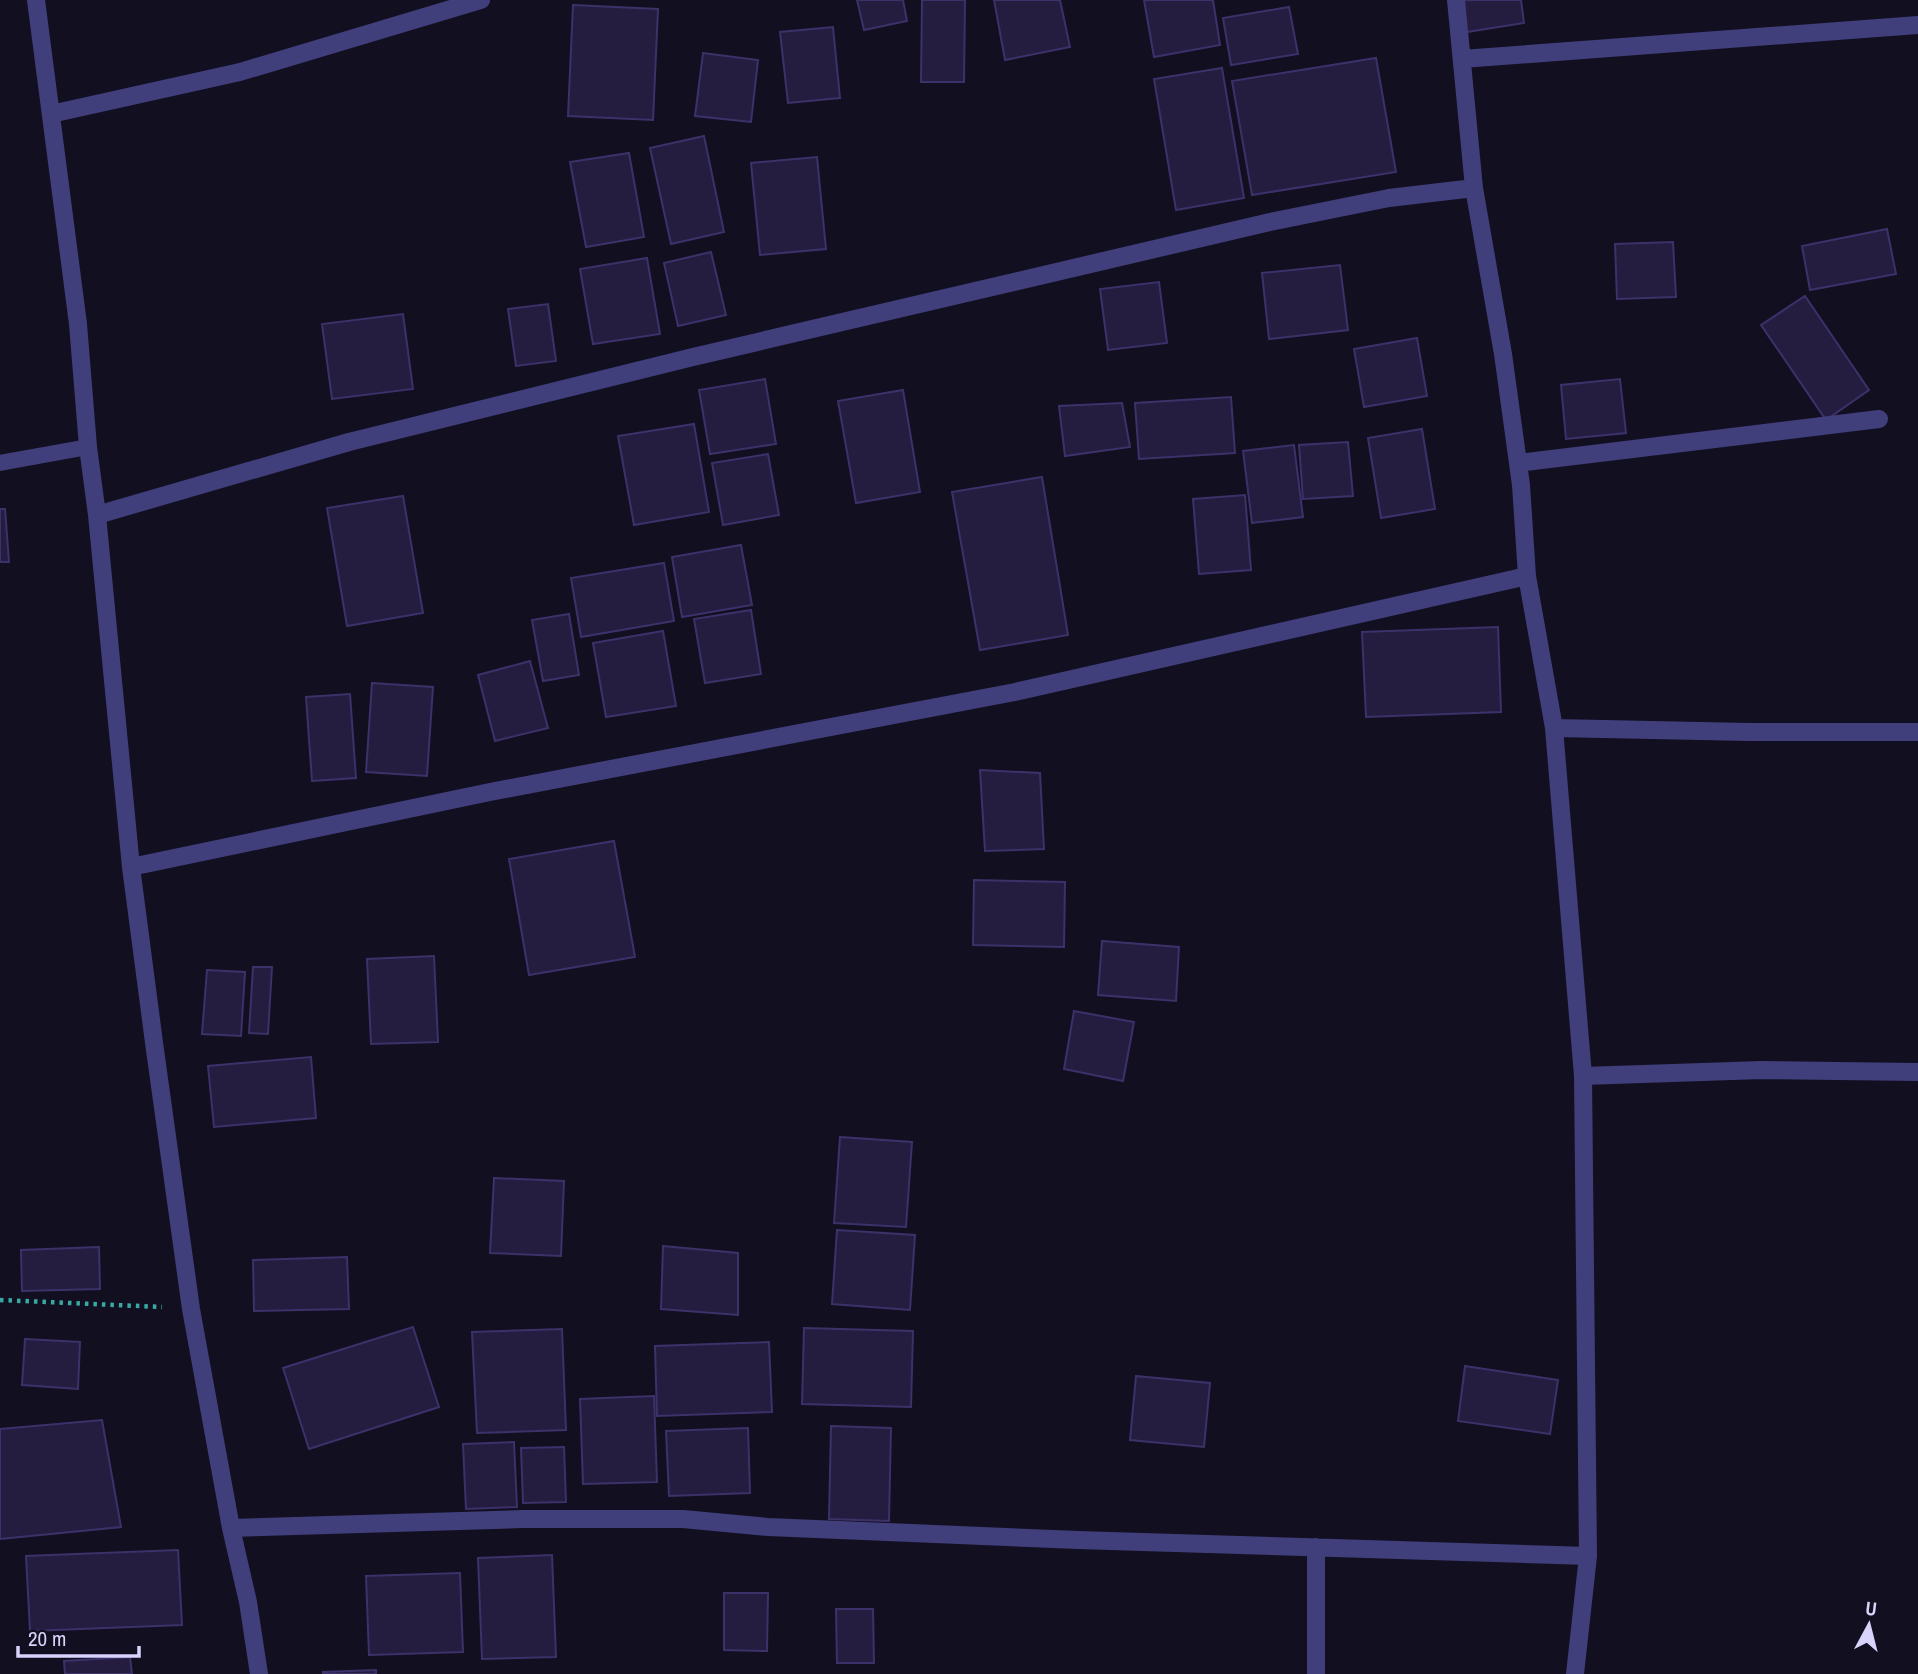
<svg xmlns="http://www.w3.org/2000/svg" width="1918" height="1674" font-family="'Archivo Narrow',sans-serif">
	<rect width="100%" height="100%" fill="#120f21"/>
	<path fill="#241d40" stroke="#3d316a" stroke-width="2" d="M857,0h46l4,21 -43,9z
		M922,0h43l-1,82h-43z
		M994,0h66l10,47 -65,13z
		M1144,0h69l7,45 -66,12z
		M1462,0h59l3,23 -57,9z
		M573,5l85,4 -5,111 -85,-4z
		M1289,7l9,47 -67,11 -8,-47z
		M833,27l7,71 -52,5 -8,-71z
		M703,53l55,7 -7,62 -56,-6z
		M1376,58l20,114 -144,23 -20,-114z
		M1222,68l22,130 -68,12 -22,-131z
		M704,136l20,96 -53,12 -21,-96z
		M629,153l15,84 -58,10 -16,-85z
		M817,157l9,92 -66,6 -9,-92z
		M1887,229l9,45 -86,16 -8,-44z
		M1673,242l3,55 -59,2 -2,-55z
		M711,252l15,63 -48,11 -14,-63z
		M647,258l13,76 -67,10 -13,-75z
		M1340,265l8,65 -79,9 -7,-66z
		M1159,282l8,61 -59,7 -8,-61z
		M1805,296l64,94 -43,30 -65,-95z
		M548,304l8,57 -40,5 -8,-57z
		M403,314l10,75 -81,10 -10,-75z
		M1417,338l10,58 -63,11 -10,-58z
		M765,379l11,65 -66,10 -11,-64z
		M1620,379l6,54 -60,6 -5,-54z
		M903,390l17,102 -64,11 -18,-102z
		M1231,397l4,56 -96,6 -4,-56z
		M1122,403l8,44 -65,9 -6,-50z
		M694,424l15,88 -75,13 -16,-89z
		M1422,429l13,80 -54,9 -13,-80z
		M1348,442l5,54 -50,3 -4,-54z
		M1294,445l9,72 -51,6 -9,-72z
		M768,454l11,61 -56,10 -11,-62z
		M1042,477l26,158 -88,15 -28,-158z
		M1245,495l6,75 -52,4 -6,-75z
		M403,496l20,117 -76,13 -20,-118z
		M0,509h5l4,53h-9z
		M741,545l11,60 -70,12 -10,-60z
		M664,563l10,58 -93,16 -10,-59z
		M751,610l10,64 -56,9 -11,-64z
		M569,614l10,61 -36,6 -11,-61z
		M1498,627l3,85 -135,5 -4,-85z
		M663,631l13,75 -70,11 -13,-74z
		M530,661l18,67 -53,13 -17,-66z
		M372,683l61,4 -6,89 -61,-4z
		M350,694l6,84 -44,3 -6,-84z
		M980,770l60,3 4,76 -59,2z
		M614,841l21,116 -106,18 -20,-116z
		M974,880l91,2 -1,65 -91,-2z
		M1102,941l77,6 -3,54 -78,-6z
		M434,956l4,86 -67,2 -4,-85z
		M253,967h19l-4,67 -19,-1z
		M207,970l38,2 -4,64 -39,-2z
		M1074,1011l60,11 -11,59 -59,-12z
		M311,1057l5,61 -102,9 -6,-61z
		M840,1137l72,5 -6,85 -72,-4z
		M494,1178l70,3 -3,75 -71,-3z
		M837,1230l78,5 -5,75 -78,-6z
		M663,1246l75,7v62l-77,-6z
		M99,1247l1,42 -78,2 -1,-41z
		M347,1257l2,52 -95,2 -1,-51z
		M413,1327l26,80 -130,42 -26,-81z
		M804,1328l109,3 -2,76 -109,-3z
		M562,1329l4,101 -89,3 -5,-101z
		M25,1339l55,3 -2,47 -56,-4z
		M769,1342l3,70 -115,4 -2,-70z
		M1465,1366l93,14 -8,54 -92,-13z
		M1136,1376l74,7 -6,64 -74,-7z
		M654,1396l3,86 -74,2 -3,-85z
		M102,1420l19,107 -121,12v-110z
		M831,1426l60,2 -2,93 -60,-2z
		M748,1428l2,65 -81,3 -3,-65z
		M514,1442l3,65 -51,2 -3,-65z
		M564,1447l2,55 -43,1 -2,-55z
		M178,1550l4,75 -152,6 -4,-75z
		M552,1555l4,102 -74,2 -4,-101z
		M460,1573l3,79 -94,3 -3,-79z
		M724,1593h44l-1,58 -43,-1z
		M836,1609h37l1,54h-37z
		M130,1657l2,17h-67l-1,-13z
		M376,1670v4h-53v-2z"/>
	<g fill="none" stroke-linecap="round" stroke-linejoin="round">
		<path stroke="#38aaa4" stroke-width="4.5" stroke-dasharray="3.5 5" stroke-linecap="butt" d="M0,1300l162,7"/>
		<path stroke="#413e7c" stroke-width="16" d="M0,463l88,-16"/>
		<path stroke="#413e7c" stroke-width="18" d="M36,0l42,324 10,123 9,68 34,352 24,183 36,259 40,219 17,74 11,72
			M1462,59l456,-34
			M51,114l189,-42 241,-72
			M1474,188l29,166 18,131 6,91 27,152 29,348 5,480 -13,118
			M1518,463l361,-44
			M97,515l252,-73 344,-85 577,-135 119,-24 85,-10 -18,-188
			M1554,728l195,4h169
			M131,867l359,-75 525,-100 512,-116
			M1583,1076l179,-6 156,2
			M231,1528l292,-9h160l85,8 310,13 510,16
			M1316,1547v127"/>
	</g>
	<g transform="translate(1869 1625) rotate(7)" stroke="#120f21" stroke-width="5" paint-order="stroke">
	<path d="M0-5L12 26L0 18L-12 26Z" fill="#d8d3fb"/>
	<text y="-10" font-size="19" font-weight="bold" text-anchor="middle" fill="#d8d3fb">U</text>
	</g>
	<path d="M18 1646v10h121v-10" fill="none" stroke="#d8d3fb" stroke-width="3.5"/>
	<text x="28" y="1646" font-size="21" fill="#d8d3fb" stroke="#120f21" stroke-width="5" paint-order="stroke">20 m</text>
</svg>
